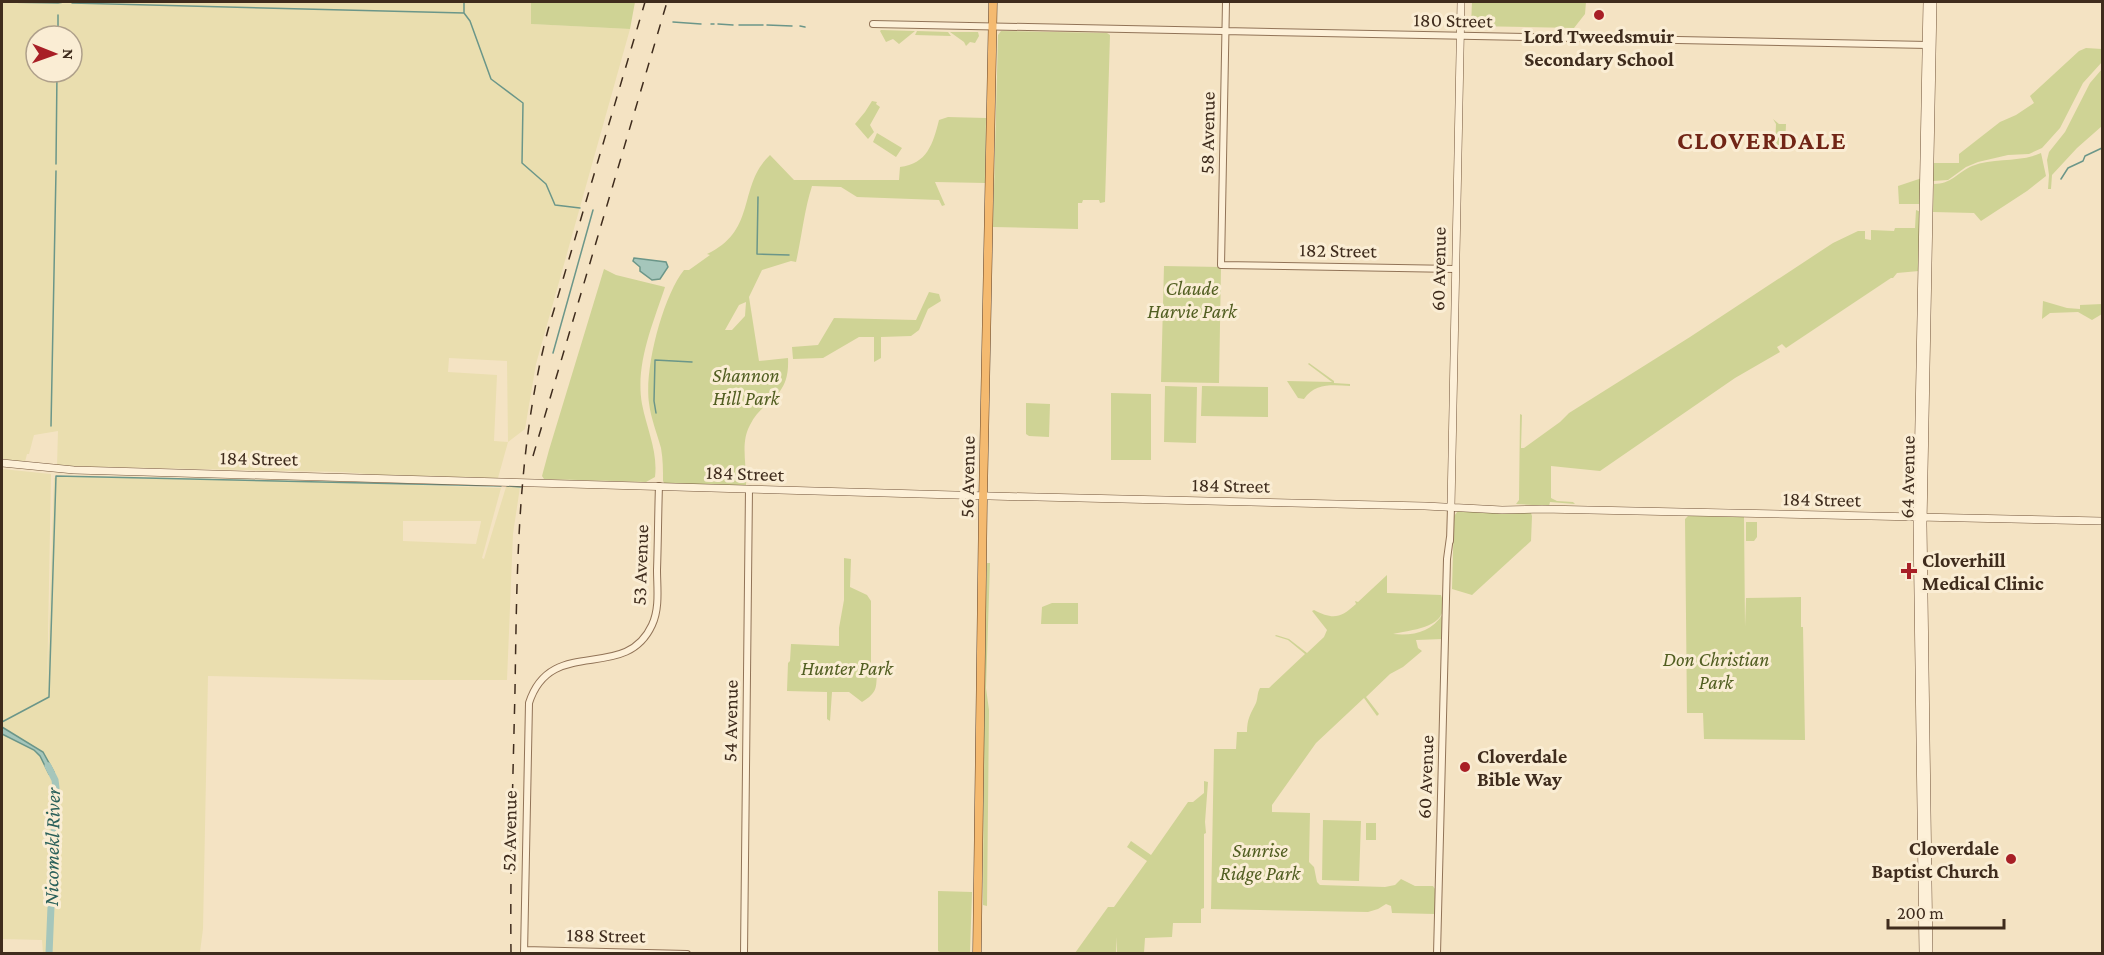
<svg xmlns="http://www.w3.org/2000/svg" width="2104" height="955" font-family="'Crimson Pro',serif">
	<rect width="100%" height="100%" fill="#f4e3c3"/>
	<path fill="#eadeaf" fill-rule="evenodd" d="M2,2h529v22l99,5 -94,335 -11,65 -17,13 -10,36 -120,-3 -35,-3 -286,-6 1,-35 -24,4 -5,19h-2l-2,8 -23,-3zM36,36h36v36h-36zM449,358l58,3 1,81 -14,-1 3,-66 -49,-3z
		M2,469l49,5 -4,220 7,-216 6,-2 146,4h69l226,8 -19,70 2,1 22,-72h14l-7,47 -6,146h-120l-179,-4 -5,253 -3,23 139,1 -296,1 -1,-14 -40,-1zM403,521h78v1l-5,22 -73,-3z"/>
	<path fill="#cfd395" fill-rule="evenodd" d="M531,2h104l-5,27 -99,-5z
		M1472,2h114l-1,12 -11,14 -103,-2z
		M881,30l34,1 -16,13 -6,-5 -7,3 -6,-11z
		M917,31l31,1 3,4 -36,-1z
		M1001,31l106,2 3,2 -5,167 -5,1 -1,-3h-16l-1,3h-4v26l-85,-2 5,-192z
		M950,32h28l1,4 -4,7 -5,-1 -4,4 -2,-4z
		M2086,48l16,1v13l-19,21 -23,45 -18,20 -13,6 -21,1 -30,7 -12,5 -18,13 -15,1 -2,-18h28v-9l41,-32 16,-7 18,-12 -4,-7 49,-45z
		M2102,69v57l-25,22 -25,27 -1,14h-3l1,-14 -2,-15 2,-8 16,-20 25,-49z
		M872,101l5,1 -1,2 4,3 -10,18 4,7 -6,7 -13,-15 10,-12z
		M948,117l38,1 -1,65 -50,-1 10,23 -3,1 -3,-6 -82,-3 -16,-10 -29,-1c-8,25 -10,50 -16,76l-5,-1 -29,9 -13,27 10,64 29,-3c2,42 -24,39 -38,67 -10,18 -3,40 -4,60l-81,-1 -2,-3c0,-11 0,-22 -2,-33 -4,-15 -10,-29 -12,-45 -5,-34 14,-107 35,-133h5l21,-15 -3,-1c51,-24 30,-68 63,-99l24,25h105l1,-13c27,-3 33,-23 39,-47zM746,302l-1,14 -13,14h-7l14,-25z
		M1773,119l6,5h7l-1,24 -10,-1 1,-23z
		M877,133l25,15 -6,9 -23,-15z
		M2041,153l5,23 -19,15 -46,30 -7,-8 -41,-1 1,-28c17,0 23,-11 38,-18 22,-9 47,-3 69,-13z
		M1922,178l-1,26h-22l-1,-18z
		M1916,210l5,2 -2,59 -22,2 -4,5h-2l-105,70 -4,-4 -5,3 3,5 -45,26 -135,93 -49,-5v32l6,3 16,1 2,2 -25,-2 -1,4 -33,-2 3,-4 1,-86 2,1 -1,33h3l36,-26 9,-9 121,-76 143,-94 25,-12h7v8l6,1v-10l23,1 1,-3h20z
		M1164,266l57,1 -2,116 -58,-1z
		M604,269l12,6 49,12c-12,37 -30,77 -23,117 5,26 16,47 13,73l-9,5 -102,-3 -2,-3 7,-26z
		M929,292l10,2 2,7 -13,8 -9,21 -8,6 -30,1v21l-7,4v-25h-15l-36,21 -30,1 -1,-12 26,-2 16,-27 82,2z
		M2043,301l24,7 13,1v-4l22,-1v10l-10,6 -14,-8 -28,1 -8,6z
		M1309,363l25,18v2l16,1v2c-18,-1 -35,-3 -46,13l-6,-1 -11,-17 45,1 -24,-18z
		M1165,386l32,1 -1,56 -32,-1z
		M1202,386l66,1v30l-67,-1z
		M1111,393l40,1v66h-40z
		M1026,403l24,1 -1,33 -20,-1 -3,-2z
		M1458,511l73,2 1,3 -1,25 -59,54 -20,-6 2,-73z
		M1688,516l56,1 1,110 1,-29 55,-1v30h2l2,113 -101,-1 -1,-26h-16l-2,-194z
		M1746,522h11v15l-3,4h-8z
		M844,558l7,1 -1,28 17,8 4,6v66l6,4c-1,17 1,21 -15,31l-13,-10h-17l-2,29 -3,-2v-27l-40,-1 1,-28 2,-2 1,-17 48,2v-18l5,-28z
		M987,563h3l-4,125 3,22 -2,196 -4,-1 1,-214z
		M1387,575v18l54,2c12,33 -27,34 -48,39 21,2 38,-2 50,-20v25l-27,1 2,8 4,3 -19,16 -13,7 -24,23 13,17 -2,2 -13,-18 -48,45 -44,62v7l38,1 -1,49 5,5 3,15 3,3 65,2 10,-2 6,-6 14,7h18l2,3v25l-43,-1 -1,-7 -5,-2 -8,5 -10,3 -157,-3 3,-160h22l1,-17h10c0,-13 3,-17 9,-29 2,-5 1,-10 4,-15h9l36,-34 -17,-14 -13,-4 1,-1 13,4 18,14 17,-16 3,-7 -15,-19 2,-1c19,10 27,8 42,-6l-1,-3 3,1z
		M1052,603h26v21h-37l1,-17z
		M1204,781l4,1 -3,40 1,11 -2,1v74l-3,1v14h-28l-1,14 -27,1 -1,15h-27v-16l-1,16h-41l33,-46h6l33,-46 -20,-14 4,-6 20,14 37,-53h5l11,-9z
		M1323,820l38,1 -2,60 -37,-1z
		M1366,823h10v17h-10z
		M938,891l34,1 -2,61h-28l-4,-2z"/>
	<path fill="#a5c6bb" stroke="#6b9689" stroke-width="1.5" d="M634,258l32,4 2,5 -8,12 -8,1 -12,-9v-4l-7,-6z
		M2,727l41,25 11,20 -5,2 -9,-18 -6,-6 -32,-16z"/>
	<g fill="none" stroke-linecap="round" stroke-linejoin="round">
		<path stroke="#6b9689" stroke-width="1.5" d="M2,2l56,1 6,-1
			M72,3l392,10 6,8 21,58 32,24 -1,60 24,21 9,21 25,3
			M464,13v-11
			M673,22l28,2
			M711,24h3
			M718,24l15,1
			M739,25h24
			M767,25l25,1
			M800,26l5,1
			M58,36v-21
			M56,164l1,-92
			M2061,179l7,-11 15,-7 2,-5 17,-8
			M758,197l-1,57 32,1
			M553,353l40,-143
			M656,413l-2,-12 1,-41 37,2
			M51,426l5,-255
			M507,486l14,1
			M2,722l47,-25 7,-221 445,10"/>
		<path stroke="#a5c6bb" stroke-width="7" d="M48,766l7,14 1,8 -7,166"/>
		<defs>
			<path id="tertiary" d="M1226,2l-5,263 234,4
				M873,24l1055,21
				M1450,541l1,-34
				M524,950l163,4
				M524,954l5,-251c22,-69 96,-19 123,-78 8,-17 5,-38 5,-55 1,-28 1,-56 2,-84
				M744,954l5,-465
				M1437,954l10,-395 3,-22"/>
			<path id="secondary" d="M2,463l72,7 916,26 435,10 77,4 40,-1 560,12
				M1451,507l10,-505
				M1923,954l-6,-430 10,-522
				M1929,954l-6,-430 10,-522"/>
			<path id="trunk" d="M977,954l6,-453 10,-499"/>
		</defs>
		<use href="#tertiary" stroke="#917357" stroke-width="8"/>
		<use href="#secondary" stroke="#72543a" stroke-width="8"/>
		<use href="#trunk" stroke="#5e412b" stroke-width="9"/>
		<use href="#tertiary" stroke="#fdf0d8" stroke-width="6"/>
		<use href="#secondary" stroke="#fdf0d8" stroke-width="7"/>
		<use href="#trunk" stroke="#f4ba70" stroke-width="8"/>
		<path stroke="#3f2c1d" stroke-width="1.5" stroke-dasharray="10 10" stroke-linecap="butt" d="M533,456l134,-454
			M511,954c-1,-88 2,-176 4,-264 2,-120 2,-244 33,-360l97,-328"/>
	</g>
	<g fill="#a81f26" stroke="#faedd4" stroke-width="2">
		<circle cx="1599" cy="15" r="6"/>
		<path d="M1906 562h6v6h6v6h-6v6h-6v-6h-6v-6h6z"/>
		<circle cx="1465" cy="767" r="6"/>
		<circle cx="2011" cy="859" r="6"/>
	</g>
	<g text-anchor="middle" stroke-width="6" stroke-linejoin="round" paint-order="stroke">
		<g font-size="20" fill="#3f2c1d" stroke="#faedd4">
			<text transform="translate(1453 20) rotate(1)" y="7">180 Street</text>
			<text transform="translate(1207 133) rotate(-89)" y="7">58 Avenue</text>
			<text transform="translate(1338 250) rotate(1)" y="7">182 Street</text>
			<text transform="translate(1438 269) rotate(-89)" y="7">60 Avenue</text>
			<text transform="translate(259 458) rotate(1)" y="7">184 Street</text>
			<text transform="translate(745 473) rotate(2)" y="7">184 Street</text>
			<text transform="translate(967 477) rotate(-89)" y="7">56 Avenue</text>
			<text transform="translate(1907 477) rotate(-89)" y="7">64 Avenue</text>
			<text transform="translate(1231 485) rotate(1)" y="7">184 Street</text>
			<text transform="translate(1822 499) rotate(1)" y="7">184 Street</text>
			<text transform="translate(640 565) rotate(-88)" y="7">53 Avenue</text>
			<text transform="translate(730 721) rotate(-89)" y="7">54 Avenue</text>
			<text transform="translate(1425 777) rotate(-88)" y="7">60 Avenue</text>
			<text transform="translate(509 831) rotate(-89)" y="7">52 Avenue</text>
			<text transform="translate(606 935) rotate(1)" y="7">188 Street</text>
		</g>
		<g font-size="20" font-weight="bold" fill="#3f2c1d" stroke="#faedd4" text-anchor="start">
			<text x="1599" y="43" text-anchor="middle">Lord Tweedsmuir<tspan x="1599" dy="23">Secondary School</tspan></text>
			<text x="1922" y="567">Cloverhill<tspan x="1922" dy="23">Medical Clinic</tspan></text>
			<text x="1477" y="763">Cloverdale<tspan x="1477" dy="23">Bible Way</tspan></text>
			<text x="1999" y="855" text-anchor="end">Cloverdale<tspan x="1999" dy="23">Baptist Church</tspan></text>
		</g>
		<g font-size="20" font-style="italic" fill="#515e21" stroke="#faedd4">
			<text x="1192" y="295">Claude<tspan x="1192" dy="23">Harvie Park</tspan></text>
			<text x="746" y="382">Shannon<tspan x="746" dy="23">Hill Park</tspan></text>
			<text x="1716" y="666">Don Christian<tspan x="1716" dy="23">Park</tspan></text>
			<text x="847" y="675">Hunter Park</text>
			<text x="1260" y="857">Sunrise<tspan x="1260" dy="23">Ridge Park</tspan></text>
		</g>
		<g font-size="21" font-style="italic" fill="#2a605a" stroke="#faedd4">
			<text transform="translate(52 847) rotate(-89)" y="7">Nicomekl River</text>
		</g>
		<g font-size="26" font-weight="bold" letter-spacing="1.5" fill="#712516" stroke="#faedd4">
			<text x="1762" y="149">CLOVERDALE</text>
		</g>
	</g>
	<rect width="2104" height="955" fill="none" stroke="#3f2c1d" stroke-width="6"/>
	<g transform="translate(54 54) rotate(91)"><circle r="28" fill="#faedd4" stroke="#afa08b" stroke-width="1.5"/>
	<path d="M0-4.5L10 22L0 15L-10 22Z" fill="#a81f26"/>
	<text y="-9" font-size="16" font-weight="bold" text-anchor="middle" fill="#3f2c1d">N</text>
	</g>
	<path d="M1888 919v9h116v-9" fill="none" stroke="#3f2c1d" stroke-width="3"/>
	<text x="1897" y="919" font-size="18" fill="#3f2c1d" stroke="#faedd4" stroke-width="4.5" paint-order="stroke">200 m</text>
</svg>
